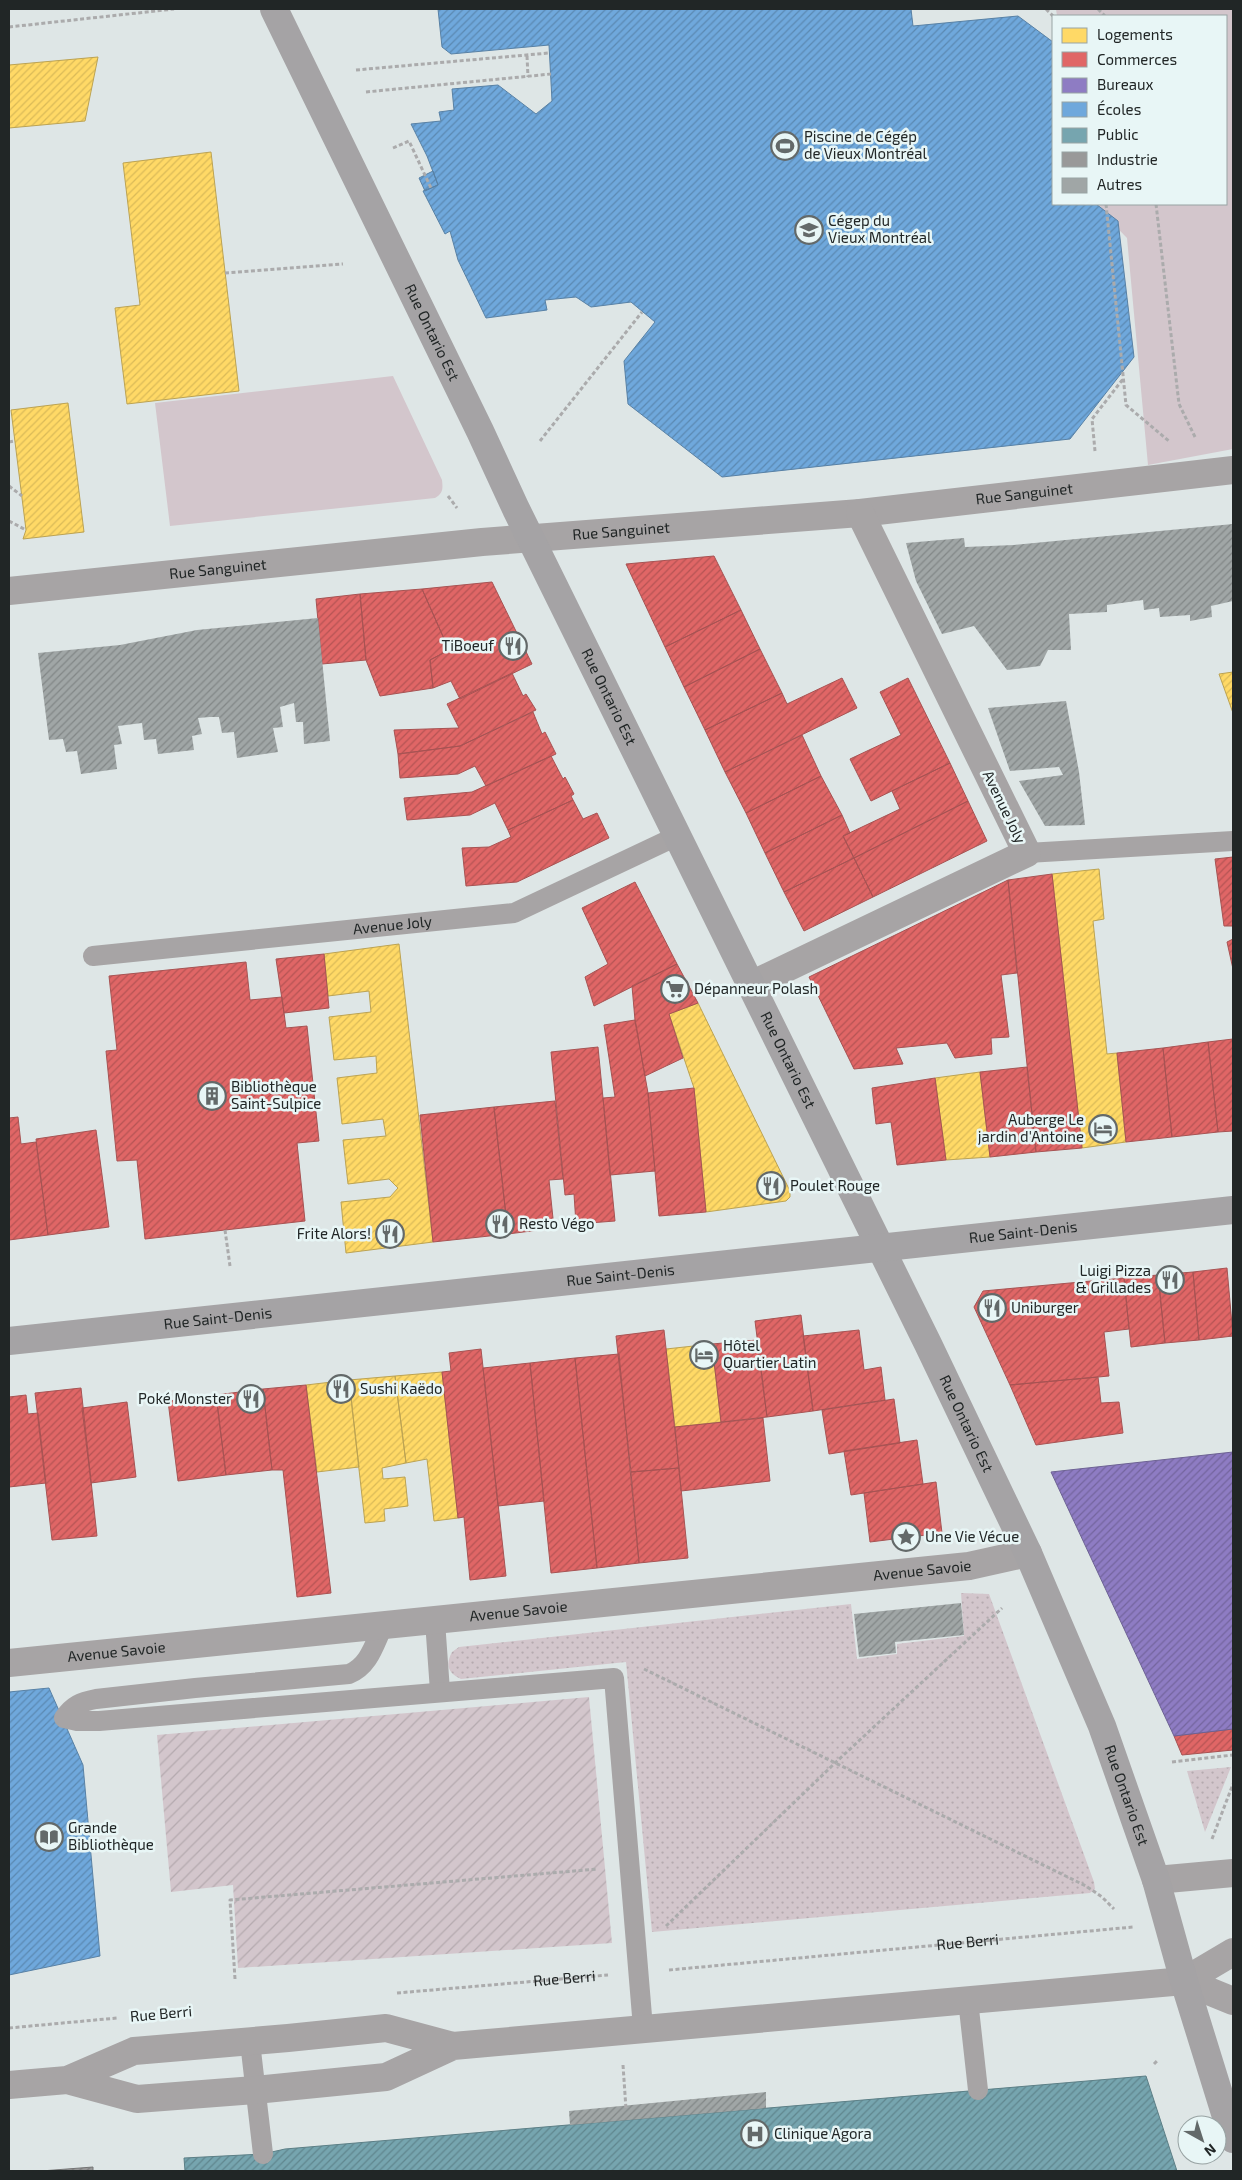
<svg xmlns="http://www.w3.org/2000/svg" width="1242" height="2180" font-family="'Exo 2',sans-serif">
	<defs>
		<pattern id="grass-dots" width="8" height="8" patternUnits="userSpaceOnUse" patternTransform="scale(1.25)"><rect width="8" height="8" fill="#d3c6cc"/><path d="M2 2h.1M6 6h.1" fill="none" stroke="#b5aaaf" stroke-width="1.8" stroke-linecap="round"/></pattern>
		<pattern id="garden-furrows" width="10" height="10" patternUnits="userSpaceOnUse" patternTransform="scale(1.25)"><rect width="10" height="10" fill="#d3c6cc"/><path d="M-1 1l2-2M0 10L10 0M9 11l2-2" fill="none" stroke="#b5aaaf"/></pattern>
		<pattern id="homes-hatch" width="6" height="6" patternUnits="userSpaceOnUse" patternTransform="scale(1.25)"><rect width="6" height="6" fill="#ffd966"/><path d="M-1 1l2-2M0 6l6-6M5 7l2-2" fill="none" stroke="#daba58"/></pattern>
		<pattern id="shops-hatch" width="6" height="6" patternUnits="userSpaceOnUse" patternTransform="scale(1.25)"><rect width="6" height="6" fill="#e06666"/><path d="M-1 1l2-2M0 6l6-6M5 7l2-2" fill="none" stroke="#b55454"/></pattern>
		<pattern id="offices-hatch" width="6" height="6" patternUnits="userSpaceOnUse" patternTransform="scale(1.25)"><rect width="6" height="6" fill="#8e7cc3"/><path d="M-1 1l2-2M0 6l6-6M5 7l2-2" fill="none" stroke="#74659e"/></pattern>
		<pattern id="schools-hatch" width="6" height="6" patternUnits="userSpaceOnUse" patternTransform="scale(1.25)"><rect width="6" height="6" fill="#6fa8dc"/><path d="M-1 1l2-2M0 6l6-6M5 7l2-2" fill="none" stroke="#5b89b2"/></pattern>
		<pattern id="public-hatch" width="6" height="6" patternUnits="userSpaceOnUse" patternTransform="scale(1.25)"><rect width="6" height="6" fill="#76a5af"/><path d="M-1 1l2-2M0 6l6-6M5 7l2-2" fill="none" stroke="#60868e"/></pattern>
		<pattern id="industry-hatch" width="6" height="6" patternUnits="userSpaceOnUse" patternTransform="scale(1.25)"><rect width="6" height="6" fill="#999"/><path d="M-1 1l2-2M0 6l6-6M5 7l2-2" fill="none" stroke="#7c7d7d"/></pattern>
		<pattern id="building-hatch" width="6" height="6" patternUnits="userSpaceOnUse" patternTransform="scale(1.25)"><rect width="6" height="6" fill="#a0a6a6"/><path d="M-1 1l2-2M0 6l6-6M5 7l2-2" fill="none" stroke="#828787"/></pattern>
	</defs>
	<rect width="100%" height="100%" fill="#dee6e6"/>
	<path fill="url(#grass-dots)" d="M961,1593l28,1 105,288 1,7 -5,4 -438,39 -26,-270 -165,17c-13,-6 -16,-14 -9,-27l7,-5 392,-43 6,55 40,-5v-10l67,-8z
		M1231,1767l-26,65 -18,-61z"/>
	<path fill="#d3c6cc" d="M1056,9h177v440l-85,16 -21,-227 -33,-34h132v-188h-169z
		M393,376l49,104c1,9 1,13 -7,18l-265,28 -15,-123z"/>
	<path fill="url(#garden-furrows)" d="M589,1697l23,246 -374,25 -5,-83 -62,7 -14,-157z"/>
	<path fill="url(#homes-hatch)" stroke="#bca353" d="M98,57l-13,64 -76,7v-63z
		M211,152l28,239 -112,13 -12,-96 25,-3 -17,-142z
		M68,403l16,129 -61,7 3,-9 -15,-120z
		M1233,672v41l-14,-39z
		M1099,869l5,50 -11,2 14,133 10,-1 9,89 -44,6 -30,-274z
		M399,944l34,298 -87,11 -5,-51 49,-5 8,-9 -9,-9 -41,5 -5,-44 43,-4 -3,-17 -41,5 -5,-46 40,-5 -1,-17 -42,4 -5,-43 42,-5 -2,-21 -41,5 -4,-42z
		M698,1003l92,188v6l-4,4 -80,11 -12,-124 -25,-74z
		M980,1072l10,85 -44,3 -11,-82z
		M712,1344l9,78 -46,5 -9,-78z
		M442,1372l16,146 -24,3 -7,-62 -21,4 -11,-87z
		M395,1376l11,87 -24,5 1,11 22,-2 3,29 -24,3 1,12 -20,2 -16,-143z
		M349,1380l10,87 -42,5 -11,-87z"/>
	<path fill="url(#shops-hatch)" stroke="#a75353" d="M714,556l27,54 -76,37 -39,-83z
		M492,582l40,82 -72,35 -9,-18 -18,7 -3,-28 19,-10 -27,-61z
		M422,589l27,61 -19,10 3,28 -53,8 -14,-36 -6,-66z
		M360,594l6,66 -44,4 -6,-65z
		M741,610l19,39 -76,38 -19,-40z
		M760,649l22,44 -77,37 -21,-43z
		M512,673l11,23 3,-2 10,16 -76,36 -62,8 -4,-24 65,-2 -12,-24z
		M842,678l15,30 -132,64 -20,-42 77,-37 5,11z
		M908,678l42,85 -79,38 -21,-42 51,-24 -21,-43z
		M533,712l9,22 3,-2 11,22 -70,32 -11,-20 -17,8 -58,4 -2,-24 62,-8z
		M802,735l19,41 -75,37 -21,-41z
		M551,756l12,23 2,-2 9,17 -3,2 2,4 -65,30 -13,-27 -25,12 -63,5 -3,-22 68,-6z
		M950,763l18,38 -114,57 -11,-22 57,-27 -8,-18z
		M821,776l21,39 -77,38 -19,-40z
		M573,800l10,19 14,-6 12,25 -92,44 -51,4 -4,-38 27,-1 22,-10 -3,-7z
		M968,801l19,40 -114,56 -19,-39z
		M842,815l8,18 -7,3 11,22 -70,34 -19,-39z
		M1233,857v69h-9l-9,-67z
		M854,858l19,39 -69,34 -20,-39z
		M1052,874l30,274 -46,4 -28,-272z
		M1008,880l9,93 -16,2 8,62 -18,1 1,16 -37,4 -8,-15 -51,5 7,16 -49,5 -45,-92z
		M635,882l42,82 -83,42 -9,-29 23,-13 -26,-56z
		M1233,939v30l-6,-27z
		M324,954l5,54 -45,5 -8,-54z
		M246,962l4,38 32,-3 4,31 21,-2 12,115 -22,2 8,78 -160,18 -8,-79 -20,1 -11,-110 11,-1 -8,-74z
		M677,964l21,39 -29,11 14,44 -38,18 -10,-56 -3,-34z
		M635,1020l13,73 7,78 -45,4 -7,-77 12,-1 -11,-72z
		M1233,1039v92l-15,1 -10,-90z
		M1208,1042l10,90 -46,5 -9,-89z
		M598,1047l17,174 -39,3 -2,-30 -9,1 -14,-143z
		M1163,1048l9,89 -46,5 -9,-89z
		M1027,1067l9,85 -46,5 -10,-85z
		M935,1078l11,82 -49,5 -6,-43 -15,2 -4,-36z
		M694,1088l12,124 -47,4 -11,-123z
		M555,1101l8,78 -14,1 5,48 -46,6 -14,-127z
		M494,1107l14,127 -75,8 -13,-127z
		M18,1117l3,27 15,-2 12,93 -39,5v-122z
		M96,1130l13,97 -61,8 -12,-96z
		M1227,1268l6,68 -34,4 -6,-68z
		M1193,1272l6,68 -34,3 -7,-68z
		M1158,1275l7,68 -34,4 -7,-69z
		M1124,1278l5,51 -25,3 5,44 -99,9 -36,-78 9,-16z
		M801,1315l12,96 -46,6 -12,-96z
		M664,1330l15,138 -48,4 -15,-136z
		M859,1330l5,40 17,-3 4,33 -72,11 -10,-75z
		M757,1340l10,77 -46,5 -9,-78z
		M481,1349l25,227 -36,4 -6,-63 -6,1 -16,-146 9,-1 -2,-18z
		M619,1354l20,209 -42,5 -22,-210z
		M575,1358l22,210 -46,5 -21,-210z
		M530,1363l14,138 -46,5 -15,-138z
		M1098,1377l3,26 18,-1 4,31 -87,12 -26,-60z
		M306,1385l25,208 -34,4 -14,-127h-11l-9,-81z
		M81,1388l16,148 -45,4 -17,-147z
		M263,1389l9,81 -46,5 -10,-80z
		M26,1395l2,19 10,-1 8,70 -37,4v-90z
		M216,1395l10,80 -48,6 -10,-80z
		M894,1399l6,44 -71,11 -7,-44z
		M127,1402l9,75 -45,6 -9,-75z
		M763,1418l7,63 -89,10 -6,-64z
		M917,1440l6,44 -72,11 -7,-44z
		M679,1468l9,90 -49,5 -8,-91z
		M936,1482l6,51 -72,9 -6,-49z
		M1233,1729v21l-51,5 -8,-19z"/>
	<path fill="url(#offices-hatch)" stroke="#6d6294" d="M1233,1452v277l-59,7 -123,-264z"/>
	<path fill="url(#schools-hatch)" stroke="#5881a5" d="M438,9h473l2,17 105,-10 35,26v162h43l22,17 16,136 -64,82 -348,38 -94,-73 -4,-43 31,-39 -24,-20 -40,5 -15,-10 -31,3 2,10 -61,8 -28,-58 -8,-29 -5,3 -22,-43 15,-6 -11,-29 -16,-32 30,-3 -2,-9 15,-2 -2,-21 46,-4 38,29 16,-13 -3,-56 -98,9 -9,-7z
		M433,171l5,14 -13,6 -6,-13z
		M49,1688l34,77 17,191 -91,19v-283z"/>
	<path fill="url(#public-hatch)" stroke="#5c7f86" d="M1146,2076l31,95h-992l-1,-13 79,-4 22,-5z"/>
	<path fill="url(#industry-hatch)" stroke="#757676" d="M93,2167v4h-52z"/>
	<path fill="url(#building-hatch)" d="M1233,524v77l-22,5 1,11 -22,4v-6l-30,2 -1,-9 -15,2 -1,-10 -36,5v7l-38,2 2,36h-23l-8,16 -33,4 -33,-44 -32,8 -26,-53 -10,-38 58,-5 1,9 49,-2z
		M318,618l12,123 -26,3 -1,-22h-7l-2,-19 -14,4 3,20 -10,1 5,24 -41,6 -3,-26 -12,1 -3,-16h-9l-12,1 4,16 -10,2 2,14 -36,4 -2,-15 -12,1 -2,-17 -24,3 4,18 -8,1 3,24 -36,5 -4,-23 -11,1 -3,-13 -14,1 -11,-87 82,-8 77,-15z
		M1066,701l13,71 6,53 -40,1 -26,-45 44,-6 -4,-8 -49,4 -22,-63z
		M961,1603l3,32 -69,7 1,11 -37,4 -5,-43z
		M766,2092v16l-196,17 -1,-14z"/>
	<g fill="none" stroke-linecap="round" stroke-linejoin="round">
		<g stroke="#ababac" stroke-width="3" stroke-dasharray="4 2.5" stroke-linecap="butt">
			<path d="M1046,9l7,7"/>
			<path d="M1098,9l7,7"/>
			<path d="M9,27l165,-18"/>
			<path d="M527,56l1,21"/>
			<path d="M356,70l193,-17"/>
			<path d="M366,92l185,-18"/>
			<path d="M393,148l16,-7 22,47"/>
			<path d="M1106,204l20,201 44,37"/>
			<path d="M1156,204l23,200 17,35"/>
			<path d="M225,273l118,-9"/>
			<path d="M540,441l102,-129"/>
			<path d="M9,442l6,-1"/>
			<path d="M1095,451l-3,-32 31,-40"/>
			<path d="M9,486l13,10"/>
			<path d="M448,496l9,12"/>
			<path d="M9,521l17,9"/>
			<path d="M225,1230l5,36"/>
			<path d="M644,1669l442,217 16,11 12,12"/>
			<path d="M1172,1762l61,-7"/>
			<path d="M1212,1839l21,-55"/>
			<path d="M666,1926l169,-163 167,-155"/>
			<path id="s1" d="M669,1970l464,-43"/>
			<path d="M235,1979l-5,-79 368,-31"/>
			<path id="s2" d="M397,1993l211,-18"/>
			<path d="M9,2028l108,-10"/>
			<path d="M1154,2064l4,-4"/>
			<path d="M623,2065l3,44"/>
		</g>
		<g stroke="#a7a4a5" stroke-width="20">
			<path d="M1027,853l206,-12"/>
			<path id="s3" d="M93,956l421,-43 163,-77"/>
			<path d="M435,1621l5,70"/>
			<path d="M383,1626c-9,19 -14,40 -34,48l-154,14 -99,11c-15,3 -23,6 -32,19l13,3h22l515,-43 29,350"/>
			<path d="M968,2000l10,90"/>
			<path d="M250,2042l13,112"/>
		</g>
		<g stroke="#a7a4a5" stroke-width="28">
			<path id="s4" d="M9,591l473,-49 378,-29 373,-43"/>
			<path d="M751,985l276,-132 -167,-340"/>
			<path id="s5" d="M9,1663l960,-97 59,-13"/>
			<path d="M1156,1880l77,-7"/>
		</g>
		<path stroke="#a7a4a5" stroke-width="28" d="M1184,1981l49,20
			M67,2080l70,19 118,-9 131,-13 67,-31
			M9,2085l58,-5 67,-29 154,-13 98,-10 67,18 731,-65 49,-29"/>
		<g stroke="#a5a3a5" stroke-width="28">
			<path id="s6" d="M274,9l206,422 36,78 412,835 100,209 74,173 54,154 28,101 49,158"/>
			<path id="s7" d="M9,1341l1224,-131"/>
		</g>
	</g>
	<defs>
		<symbol id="stadium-ring" viewBox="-11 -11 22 22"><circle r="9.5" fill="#e8f6f6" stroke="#636969" stroke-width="1.5"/><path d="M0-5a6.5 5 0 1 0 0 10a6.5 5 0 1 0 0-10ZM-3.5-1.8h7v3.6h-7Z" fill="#636969"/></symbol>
		<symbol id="university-ring" viewBox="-11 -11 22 22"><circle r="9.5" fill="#e8f6f6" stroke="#636969" stroke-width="1.5"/><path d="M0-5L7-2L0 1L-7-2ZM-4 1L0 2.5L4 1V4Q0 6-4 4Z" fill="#636969"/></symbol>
		<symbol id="restaurant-ring" viewBox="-11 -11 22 22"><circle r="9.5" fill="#e8f6f6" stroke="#636969" stroke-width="1.5"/><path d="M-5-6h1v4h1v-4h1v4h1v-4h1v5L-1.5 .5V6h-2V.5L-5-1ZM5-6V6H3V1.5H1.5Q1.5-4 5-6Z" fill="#636969"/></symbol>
		<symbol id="supermarket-ring" viewBox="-11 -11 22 22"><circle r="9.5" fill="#e8f6f6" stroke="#636969" stroke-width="1.5"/><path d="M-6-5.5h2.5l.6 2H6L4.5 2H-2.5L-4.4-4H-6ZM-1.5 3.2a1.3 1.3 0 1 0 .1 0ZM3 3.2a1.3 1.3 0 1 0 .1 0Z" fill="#636969"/></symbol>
		<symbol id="building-ring" viewBox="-11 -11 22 22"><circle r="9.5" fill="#e8f6f6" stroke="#636969" stroke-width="1.5"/><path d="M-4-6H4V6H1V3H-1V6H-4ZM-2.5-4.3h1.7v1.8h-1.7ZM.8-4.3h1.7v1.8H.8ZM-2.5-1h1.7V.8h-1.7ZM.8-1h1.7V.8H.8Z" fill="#636969"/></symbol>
		<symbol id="hotel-ring" viewBox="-11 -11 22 22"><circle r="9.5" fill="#e8f6f6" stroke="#636969" stroke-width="1.5"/><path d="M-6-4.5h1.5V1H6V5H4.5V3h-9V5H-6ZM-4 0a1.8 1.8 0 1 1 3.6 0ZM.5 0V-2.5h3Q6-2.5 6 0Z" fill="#636969"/></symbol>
		<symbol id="sight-ring" viewBox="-11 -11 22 22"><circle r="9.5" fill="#e8f6f6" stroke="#636969" stroke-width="1.5"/><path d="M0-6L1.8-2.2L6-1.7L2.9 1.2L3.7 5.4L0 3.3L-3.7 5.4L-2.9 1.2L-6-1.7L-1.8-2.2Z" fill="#636969"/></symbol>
		<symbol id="library-ring" viewBox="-11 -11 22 22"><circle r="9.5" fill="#e8f6f6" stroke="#636969" stroke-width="1.5"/><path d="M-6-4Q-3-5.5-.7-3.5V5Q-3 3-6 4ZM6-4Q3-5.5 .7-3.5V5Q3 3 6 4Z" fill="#636969"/></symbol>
		<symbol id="hospital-ring" viewBox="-11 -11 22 22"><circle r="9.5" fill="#e8f6f6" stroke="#636969" stroke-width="1.5"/><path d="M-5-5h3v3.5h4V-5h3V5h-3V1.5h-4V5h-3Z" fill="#636969"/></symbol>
	</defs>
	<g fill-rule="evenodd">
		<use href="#stadium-ring" x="769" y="130" width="32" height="32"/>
		<use href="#university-ring" x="793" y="214" width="32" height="32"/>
		<use href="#restaurant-ring" x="497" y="630" width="32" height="32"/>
		<use href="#supermarket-ring" x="659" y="973" width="32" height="32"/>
		<use href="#building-ring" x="196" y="1080" width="32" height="32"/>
		<use href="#hotel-ring" x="1087" y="1113" width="32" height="32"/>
		<use href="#restaurant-ring" x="755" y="1170" width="32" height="32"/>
		<use href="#restaurant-ring" x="484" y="1208" width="32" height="32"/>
		<use href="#restaurant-ring" x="374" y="1218" width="32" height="32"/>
		<use href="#restaurant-ring" x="1154" y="1264" width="32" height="32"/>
		<use href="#restaurant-ring" x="976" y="1292" width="32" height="32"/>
		<use href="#hotel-ring" x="688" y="1339" width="32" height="32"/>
		<use href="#restaurant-ring" x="325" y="1373" width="32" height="32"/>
		<use href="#restaurant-ring" x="235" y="1383" width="32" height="32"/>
		<use href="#sight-ring" x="890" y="1521" width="32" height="32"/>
		<use href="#library-ring" x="33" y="1821" width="32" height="32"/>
		<use href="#hospital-ring" x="739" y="2118" width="32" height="32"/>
	</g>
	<g text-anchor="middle" stroke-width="5" stroke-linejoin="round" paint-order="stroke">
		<g font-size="15" fill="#212626" stroke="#e8f6f6" text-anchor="start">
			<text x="804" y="142">Piscine de Cégép<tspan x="804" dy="17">de Vieux Montréal</tspan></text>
			<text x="828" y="226">Cégep du<tspan x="828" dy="17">Vieux Montréal</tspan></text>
			<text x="494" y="651" text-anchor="end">TiBoeuf</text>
			<text x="694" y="994">Dépanneur Polash</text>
			<text x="231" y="1092">Bibliothèque<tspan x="231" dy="17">Saint-Sulpice</tspan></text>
			<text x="1084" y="1125" text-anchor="end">Auberge Le<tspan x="1084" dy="17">jardin d'Antoine</tspan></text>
			<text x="790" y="1191">Poulet Rouge</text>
			<text x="519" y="1229">Resto Végo</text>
			<text x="371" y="1239" text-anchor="end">Frite Alors!</text>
			<text x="1151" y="1276" text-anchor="end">Luigi Pizza<tspan x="1151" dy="17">&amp; Grillades</tspan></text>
			<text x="1011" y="1313">Uniburger</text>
			<text x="723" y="1351">Hôtel<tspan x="723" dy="17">Quartier Latin</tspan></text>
			<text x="360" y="1394">Sushi Kaëdo</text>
			<text x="232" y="1404" text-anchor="end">Poké Monster</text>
			<text x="925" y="1542">Une Vie Vécue</text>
			<text x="68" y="1833">Grande<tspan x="68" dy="17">Bibliothèque</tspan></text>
			<text x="774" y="2139">Clinique Agora</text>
		</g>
		<g font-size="15" fill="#212626" stroke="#e8f6f6">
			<text dy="5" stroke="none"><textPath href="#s6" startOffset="360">Rue Ontario Est</textPath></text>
			<text dy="5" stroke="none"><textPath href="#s4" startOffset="1020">Rue Sanguinet</textPath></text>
			<text dy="5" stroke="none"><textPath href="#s4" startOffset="615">Rue Sanguinet</textPath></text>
			<text dy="5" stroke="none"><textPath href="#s4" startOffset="210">Rue Sanguinet</textPath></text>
			<text dy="5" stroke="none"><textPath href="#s6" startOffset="765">Rue Ontario Est</textPath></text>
			<text transform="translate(1004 807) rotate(64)" y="5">Avenue Joly</text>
			<text dy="5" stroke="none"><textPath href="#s3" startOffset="301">Avenue Joly</textPath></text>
			<text dy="5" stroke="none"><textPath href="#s6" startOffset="1170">Rue Ontario Est</textPath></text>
			<text dy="5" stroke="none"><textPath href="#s7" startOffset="1020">Rue Saint-Denis</textPath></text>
			<text dy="5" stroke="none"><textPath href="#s7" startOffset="615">Rue Saint-Denis</textPath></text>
			<text dy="5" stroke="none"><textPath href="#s7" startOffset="210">Rue Saint-Denis</textPath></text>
			<text dy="5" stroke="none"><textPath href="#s6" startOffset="1575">Rue Ontario Est</textPath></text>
			<text dy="5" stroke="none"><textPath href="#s5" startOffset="918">Avenue Savoie</textPath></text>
			<text dy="5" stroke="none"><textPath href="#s5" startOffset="512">Avenue Savoie</textPath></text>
			<text dy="5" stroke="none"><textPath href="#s5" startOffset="108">Avenue Savoie</textPath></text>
			<text dy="5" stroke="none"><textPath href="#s6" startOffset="1980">Rue Ontario Est</textPath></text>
			<text dy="5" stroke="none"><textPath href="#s1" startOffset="300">Rue Berri</textPath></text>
			<text dy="5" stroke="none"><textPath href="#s2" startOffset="168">Rue Berri</textPath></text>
			<text transform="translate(161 2014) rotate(-5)" y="5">Rue Berri</text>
		</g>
	</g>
	<rect width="1242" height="2180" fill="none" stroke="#212626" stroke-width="20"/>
	<rect x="1052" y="15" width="175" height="190" fill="#e8f6f6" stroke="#98a3a3"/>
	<rect x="1062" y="28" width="25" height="15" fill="#ffd966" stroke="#98a3a3"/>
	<text x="1097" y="40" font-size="15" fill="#212626">Logements</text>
	<rect x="1062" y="52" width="25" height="15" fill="#e06666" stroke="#98a3a3"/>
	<text x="1097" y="65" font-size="15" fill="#212626">Commerces</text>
	<rect x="1062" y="78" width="25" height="15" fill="#8e7cc3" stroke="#98a3a3"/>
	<text x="1097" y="90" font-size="15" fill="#212626">Bureaux</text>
	<rect x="1062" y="102" width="25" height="15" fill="#6fa8dc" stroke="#98a3a3"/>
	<text x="1097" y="115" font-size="15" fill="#212626">Écoles</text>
	<rect x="1062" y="128" width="25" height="15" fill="#76a5af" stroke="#98a3a3"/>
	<text x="1097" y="140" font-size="15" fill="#212626">Public</text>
	<rect x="1062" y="152" width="25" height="15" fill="#999999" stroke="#98a3a3"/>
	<text x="1097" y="165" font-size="15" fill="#212626">Industrie</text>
	<rect x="1062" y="178" width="25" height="15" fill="#a0a6a6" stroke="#98a3a3"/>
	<text x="1097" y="190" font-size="15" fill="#212626">Autres</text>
	<g transform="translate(1202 2140) rotate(141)"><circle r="24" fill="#e8f6f6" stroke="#98a3a3"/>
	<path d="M0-4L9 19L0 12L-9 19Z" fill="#636969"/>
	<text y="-8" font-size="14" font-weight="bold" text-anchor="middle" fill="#212626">N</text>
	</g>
</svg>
